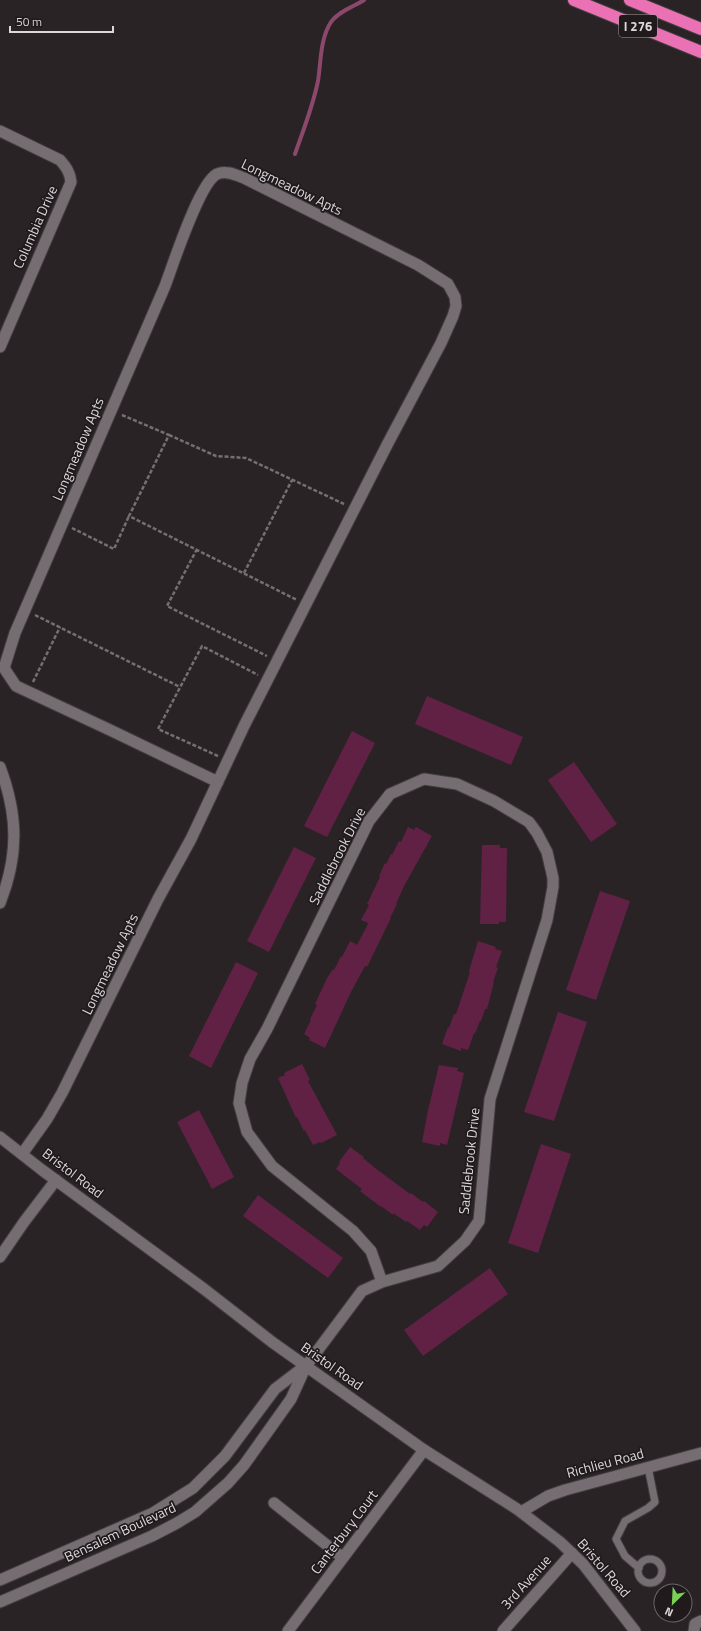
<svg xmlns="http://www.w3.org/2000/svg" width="701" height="1631" font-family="'Titillium Web',sans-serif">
	<rect width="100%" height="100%" fill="#2a2326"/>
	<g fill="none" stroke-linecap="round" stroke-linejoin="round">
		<path stroke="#8c486c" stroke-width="4" d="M295,154c8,-23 18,-48 23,-73 3,-19 2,-42 13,-59 8,-11 22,-15 33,-22"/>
	</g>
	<path fill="#602145" d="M427,696l96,41 -12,28 -96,-41z
		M352,731l23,12 -48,94 -23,-11z
		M574,762l43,62 -26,18 -43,-62z
		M408,827l6,3 2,-3 16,9 -28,50 -8,18h1l-7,14h1l-24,49 -2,-1 -14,26 -26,56 -16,-8 1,-2 -6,-4 7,-14 -1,-1 7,-14 -2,-1 12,-26 6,-9 1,1 7,-14 1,1 8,-16 7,4 10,-19 1,-3 -7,-3 8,-15 -2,-1 13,-27 -1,-1 6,-13 1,1 5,-10 1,1 7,-14 2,1z
		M482,845h18v3h7l-1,74h-7v2h-19z
		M294,847l22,11 -47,94 -22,-11z
		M600,891l30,10 -34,99 -30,-10z
		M478,941l18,6 -1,2 7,2 -6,16 2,1 -5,14h1l-7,27h-2l-4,12h-1l-5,13 -1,-1 -6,17 -7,-2v3l-19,-7 6,-17 1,1 5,-14h2l14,-42 -1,-1z
		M236,962l22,11 -47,95 -22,-12z
		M558,1012l29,10 -33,99 -30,-9z
		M302,1064l8,16 -2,1 29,54 -16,8 -1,-1 -7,3 -8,-15 -1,1 -7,-14 -1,1 -18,-40 7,-3 -1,-2z
		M439,1065l19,3 -1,3 7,2 -17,72 -7,-2v3l-18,-4 6,-32z
		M199,1110l35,67 -22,12 -35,-67z
		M541,1144l30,10 -33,99 -30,-10z
		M350,1147l14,10 -1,1 12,10 35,26 1,-1 12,9 1,-1 14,11 -11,15 -3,-2 -4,5 -13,-9 -1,1 -13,-9v2l-12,-9v1l-21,-16 2,-2 -26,-20 4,-6 -1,-1z
		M258,1195l85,63 -15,20 -85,-62z
		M490,1268l18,26 -85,62 -19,-26z"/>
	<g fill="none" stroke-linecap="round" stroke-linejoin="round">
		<defs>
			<path id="service" d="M638 1571a12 12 0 1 1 24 0a12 12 0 1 1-24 0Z
				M639,1568l-14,-12 -9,-17 9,-18 23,-13 7,-6 -7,-35"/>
			<path id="minor" d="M0,131l60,29c6,7 10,12 11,22l-71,165
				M0,767c18,48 19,88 0,136
				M22,1154l25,-35 15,-26 96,-194 33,-60 53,-113 143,-281 54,-102 12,-27 3,-10 -1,-9 -7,-13 -30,-19 -174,-87c-8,-3 -18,-8 -27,-4 -18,9 -44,91 -52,112l-150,347 -11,35 12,18 94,44 108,52
				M0,1257l24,-35 32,-42
				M306,1366l56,-75 20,-9 56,-16 27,-25 14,-20 11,-122 57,-179 6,-33v-9l-6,-26 -10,-19 -8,-11 -35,-21 -37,-17 -33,-5 -34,15 -21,27 -102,208 -17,30 -8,24 -3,20 8,29 25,34 81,65 18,20 11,31
				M274,1503l69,55
				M288,1631l136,-181
				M503,1631l69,-78
				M694,1631l1,-7 6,-3"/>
			<path id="tertiary" d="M0,1580l153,-67 40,-25 32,-32 50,-67 30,-23
				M0,1602l152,-66 25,-13 18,-11 33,-29 16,-18 47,-66 15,-33"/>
			<path id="secondary" d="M0,1137l42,33 162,119 68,53 152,108 93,59 43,33 23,22 52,67
				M521,1512l27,-16 17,-6 136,-37"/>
			<path id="motorway" d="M574,0l127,52
				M630,0l71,29"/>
		</defs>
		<use href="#service" stroke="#423e3f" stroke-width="9"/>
		<use href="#minor" stroke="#423e3f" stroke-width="13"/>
		<use href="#tertiary" stroke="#423e3f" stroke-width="13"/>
		<use href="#secondary" stroke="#423e3f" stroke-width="13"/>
		<use href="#motorway" stroke="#423e3f" stroke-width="14"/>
		<path stroke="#756f72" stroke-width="2.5" stroke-dasharray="4 2" stroke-linecap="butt" d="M122,415l47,20 -40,81 168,84
			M169,435l47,21 30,2 98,46
			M72,528l42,21 15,-33
			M197,549l-30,57 100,50
			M244,573l48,-93
			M35,615l145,72
			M33,682l27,-55
			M218,756l-60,-27 44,-83 56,29"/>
		<use href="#service" stroke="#756d71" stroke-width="7"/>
		<use href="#minor" stroke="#756d71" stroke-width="11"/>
		<use href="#tertiary" stroke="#756d71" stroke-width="11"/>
		<use href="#secondary" stroke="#756d71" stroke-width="11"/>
		<use href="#motorway" stroke="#ea72b4" stroke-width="12"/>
	</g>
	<g text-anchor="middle" stroke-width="3.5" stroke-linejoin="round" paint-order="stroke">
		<rect fill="#201a1d" stroke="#a49fa1" stroke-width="1" x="619" y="15" width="38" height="22" rx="3"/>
		<g font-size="13" font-weight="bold" fill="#dcd8d9">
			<text x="638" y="31">I 276</text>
		</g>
		<g font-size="14" fill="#dcd8d9" stroke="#201a1d">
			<text transform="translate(292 187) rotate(26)" y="5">Longmeadow Apts</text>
			<text transform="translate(35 227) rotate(-66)" y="5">Columbia Drive</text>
			<text transform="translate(78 449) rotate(-67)" y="5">Longmeadow Apts</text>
			<text transform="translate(337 856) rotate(-63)" y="5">Saddlebrook Drive</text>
			<text transform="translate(110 964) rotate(-64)" y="5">Longmeadow Apts</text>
			<text transform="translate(469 1161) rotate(-84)" y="5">Saddlebrook Drive</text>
			<text transform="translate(73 1173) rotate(37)" y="5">Bristol Road</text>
			<text transform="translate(332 1366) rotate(35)" y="5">Bristol Road</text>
			<text transform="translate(605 1463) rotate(-15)" y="5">Richlieu Road</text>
			<text transform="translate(120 1532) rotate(-25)" y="5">Bensalem Boulevard</text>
			<text transform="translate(344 1532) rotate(-53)" y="5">Canterbury Court</text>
			<text transform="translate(604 1568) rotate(49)" y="5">Bristol Road</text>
			<text transform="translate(526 1582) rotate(-48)" y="5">3rd Avenue</text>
		</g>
	</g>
	<g transform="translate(673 1603) rotate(204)"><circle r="19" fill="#201a1d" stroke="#6b6668"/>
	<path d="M0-3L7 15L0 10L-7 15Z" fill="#79d157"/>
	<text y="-6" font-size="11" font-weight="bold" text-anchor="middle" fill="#dcd8d9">N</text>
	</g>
	<path d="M10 26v6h103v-6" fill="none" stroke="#dcd8d9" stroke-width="2"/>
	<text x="16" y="26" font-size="12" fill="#dcd8d9" stroke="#201a1d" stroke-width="3" paint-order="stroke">50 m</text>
</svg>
